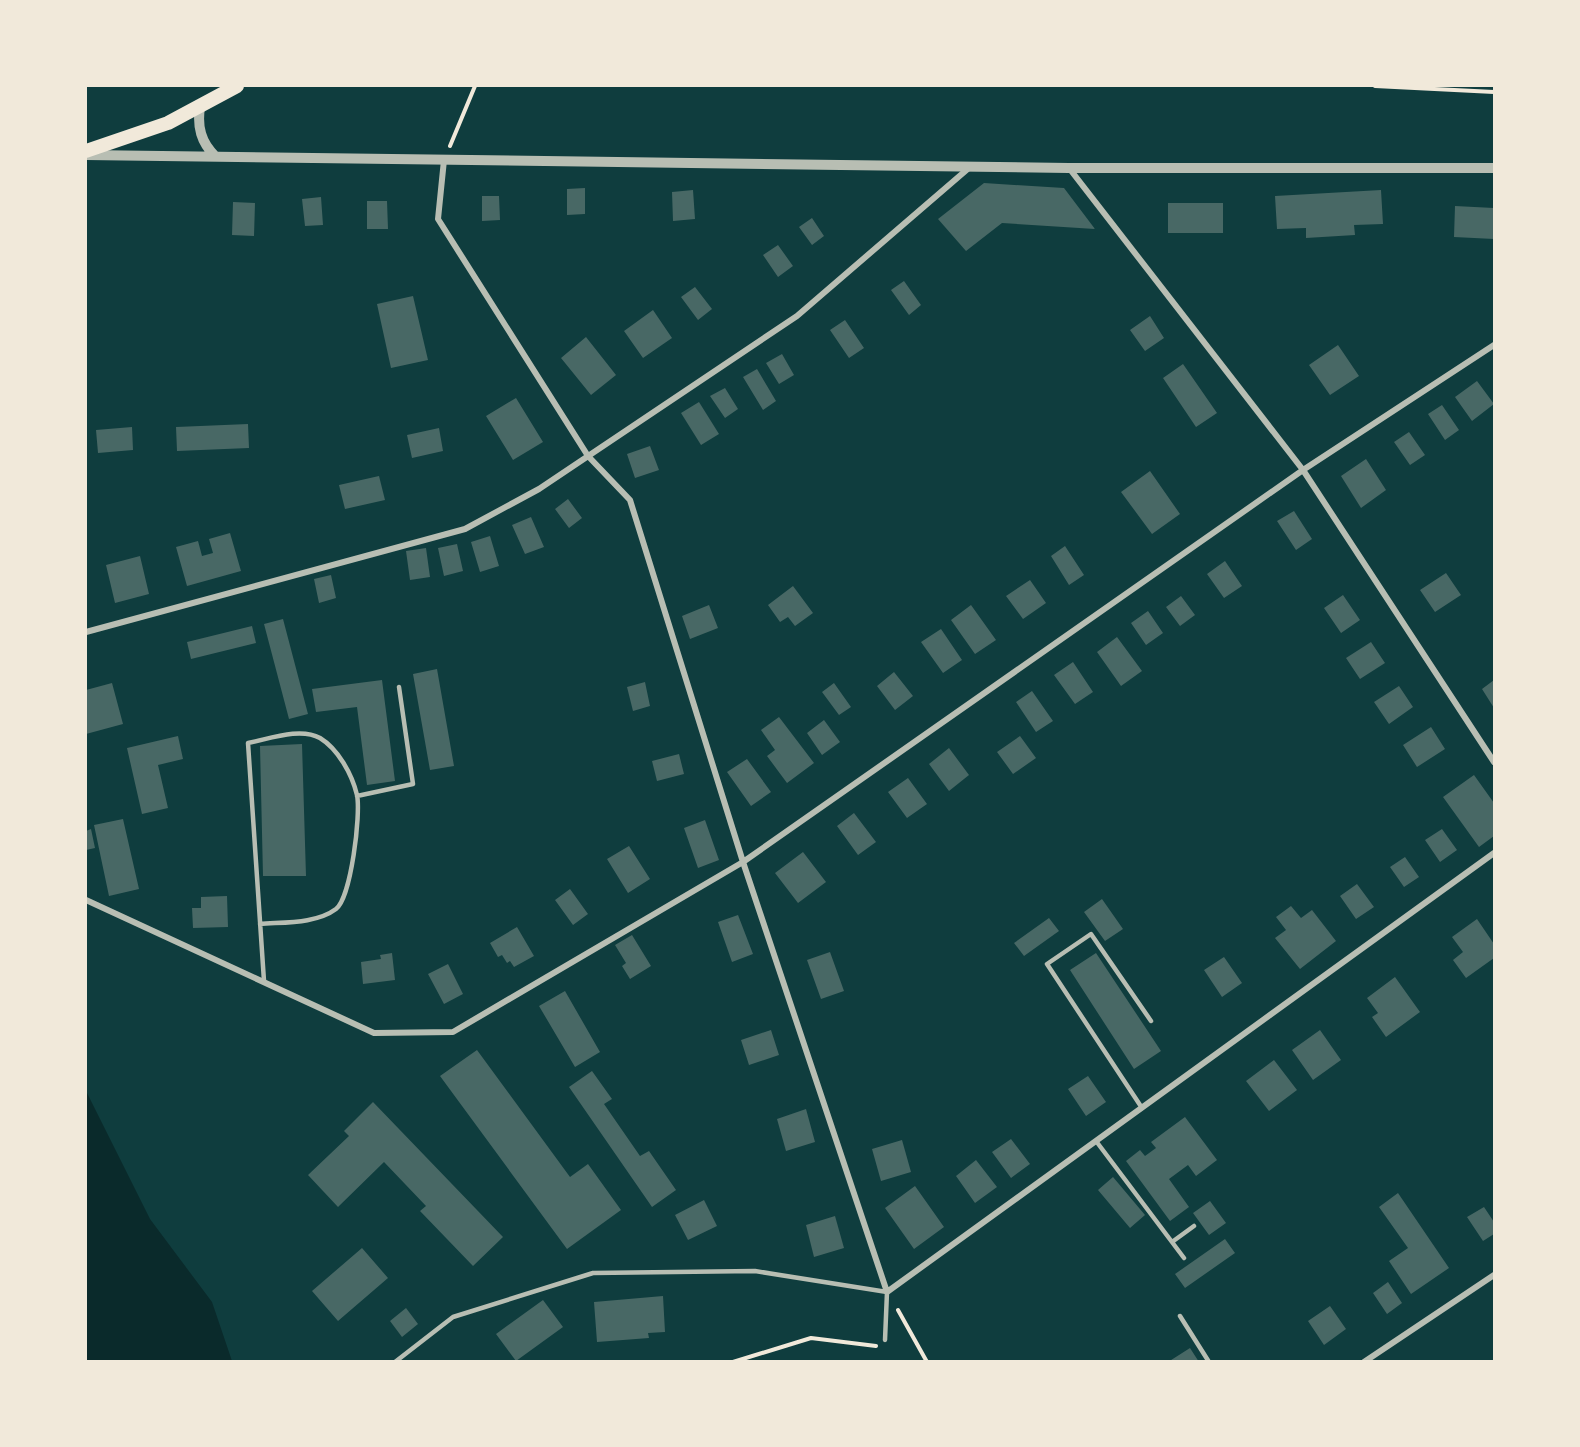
<svg xmlns="http://www.w3.org/2000/svg" width="1580" height="1447" font-family="'DM Sans',sans-serif">
	<rect width="100%" height="100%" fill="#0f3d3e"/>
	<path fill="#0a2a2b" d="M86,1091l64,128 62,83 20,59h-146z"/>
	<path fill="#486865" d="M984,183l80,5 31,41 -93,-6 -36,28 -28,-32z
		M585,188v26l-18,1v-26z
		M693,190l2,29 -22,2 -1,-29z
		M1381,190l2,34 -29,1 1,10 -49,3v-10l-29,1 -2,-33z
		M482,196h17l1,24 -18,1z
		M321,197l2,28 -18,1 -3,-27z
		M367,201h20l1,28h-21z
		M233,202l22,1 -1,33 -22,-1z
		M1168,203h55v30h-55z
		M1455,206l39,2v31l-40,-2z
		M812,218l12,18 -12,9 -13,-18z
		M778,245l15,21 -15,11 -15,-22z
		M904,281l17,24 -12,10 -18,-25z
		M695,287l17,22 -14,11 -17,-23z
		M413,296l15,64 -37,8 -14,-64z
		M653,310l19,28 -29,20 -19,-27z
		M1150,316l14,22 -19,13 -15,-21z
		M845,320l19,28 -15,10 -19,-28z
		M586,337l30,38 -25,20 -30,-37z
		M1338,345l21,31 -29,19 -21,-30z
		M782,354l12,21 -15,9 -13,-21z
		M1183,364l34,49 -21,14 -33,-49z
		M757,369l19,32 -13,9 -20,-33z
		M1477,381l17,23 -22,17 -17,-24z
		M725,388l13,21 -13,9 -15,-22z
		M516,398l27,44 -30,18 -27,-44z
		M699,402l20,32 -18,11 -20,-32z
		M1442,405l17,25 -14,10 -17,-26z
		M248,424l1,24 -72,3 -1,-24z
		M132,427l1,23 -35,3 -2,-23z
		M439,428l4,23 -31,7 -5,-23z
		M1409,432l16,23 -15,10 -16,-23z
		M650,446l9,24 -24,8 -8,-24z
		M1366,459l20,31 -25,18 -20,-32z
		M1150,471l30,43 -28,20 -31,-42z
		M379,476l6,24 -40,9 -6,-24z
		M568,499l14,19 -13,10 -14,-19z
		M1294,511l18,28 -16,11 -19,-29z
		M531,517l13,30 -19,7 -13,-29z
		M230,533l11,38 -54,15 -11,-39 22,-6 4,15 11,-3 -4,-14z
		M490,536l9,30 -19,6 -9,-30z
		M457,544l6,27 -19,5 -6,-28z
		M1065,546l19,29 -15,10 -18,-29z
		M426,548l4,29 -20,3 -4,-29z
		M140,556l9,38 -34,9 -9,-38z
		M1225,561l17,25 -18,12 -17,-24z
		M1446,573l15,22 -26,17 -15,-22z
		M331,575l5,23 -17,5 -5,-24z
		M1030,580l16,23 -23,16 -17,-23z
		M793,586l20,27 -18,13 -7,-9 -8,5 -12,-17z
		M1343,595l17,25 -19,13 -17,-25z
		M1181,596l14,19 -15,11 -14,-19z
		M709,605l9,23 -28,11 -8,-23z
		M971,605l25,35 -21,14 -24,-34z
		M1148,611l15,22 -17,12 -15,-22z
		M283,619l25,95 -19,5 -25,-95z
		M252,626l4,17 -65,16 -4,-17z
		M941,629l21,31 -19,13 -22,-31z
		M1117,637l25,34 -21,15 -24,-34z
		M1371,642l14,21 -25,16 -14,-21z
		M1073,662l20,30 -18,12 -21,-29z
		M437,669l17,97 -24,4 -17,-96z
		M894,672l19,24 -18,14 -18,-24z
		M382,680l13,101 -28,4 -10,-78 -41,5 -4,-23z
		M1494,680v28l-12,-19z
		M645,682l5,24 -17,5 -6,-24z
		M112,683l11,41 -37,10v-44z
		M834,683l17,24 -12,8 -17,-23z
		M1399,686l14,21 -24,17 -15,-22z
		M1032,691l21,30 -17,11 -20,-30z
		M779,717l35,46 -27,20 -20,-27 8,-6 -14,-20z
		M824,720l16,22 -18,13 -15,-22z
		M1431,727l14,22 -28,18 -14,-22z
		M178,736l5,23 -25,6 10,43 -26,6 -15,-66z
		M1020,736l16,22 -23,16 -16,-22z
		M302,744l4,132h-43l-3,-130z
		M949,748l20,27 -20,16 -20,-27z
		M679,754l5,20 -27,7 -5,-20z
		M747,759l24,33 -20,14 -24,-34z
		M1474,775l20,28v33l-15,11 -36,-50z
		M908,778l19,26 -20,14 -19,-26z
		M854,813l22,29 -18,13 -21,-29z
		M123,819l16,70 -30,7 -15,-71z
		M705,820l14,40 -21,8 -14,-40z
		M91,829l4,19 -9,2v-19z
		M1442,829l15,21 -17,12 -15,-22z
		M629,846l21,33 -22,14 -21,-34z
		M803,852l23,30 -28,21 -23,-30z
		M1405,857l14,20 -15,10 -14,-20z
		M1357,884l17,23 -18,12 -16,-23z
		M570,889l18,25 -15,11 -18,-25z
		M227,896l1,31 -35,1 -1,-20h9v-11z
		M1102,899l21,30 -18,12 -21,-29z
		M1291,906l10,12 11,-8 24,31 -36,28 -25,-31 11,-8 -10,-13z
		M738,915l15,39 -21,8 -14,-40z
		M1049,918l10,13 -35,25 -10,-13z
		M1477,919l17,25v14l-28,20 -13,-18 10,-8 -11,-15z
		M517,927l17,29 -20,11 -4,-6 -3,2 -5,-8 -4,2 -8,-14z
		M632,935l19,31 -21,13 -8,-13 4,-3 -11,-18z
		M830,952l14,39 -23,8 -14,-39z
		M392,953l3,27 -32,4 -2,-22 20,-3 -1,-4z
		M1096,953l65,98 -27,18 -64,-99z
		M1224,957l18,26 -20,14 -18,-27z
		M448,964l15,30 -19,10 -16,-30z
		M1395,977l25,35 -34,25 -14,-20 6,-4 -11,-15z
		M565,991l35,61 -25,15 -36,-61z
		M771,1030l8,25 -30,10 -8,-25z
		M1320,1030l21,30 -28,20 -21,-30z
		M477,1050l93,127 18,-13 33,46 -54,39 -127,-173z
		M1274,1060l23,30 -28,21 -23,-30z
		M592,1071l20,28 -8,5 36,52 9,-5 27,39 -24,17 -83,-120z
		M1088,1076l18,26 -20,14 -18,-27z
		M373,1102l130,135 -30,29 -53,-55 6,-5 -42,-44 -46,45 -30,-32 41,-39 -5,-5z
		M806,1109l9,33 -29,9 -9,-32z
		M1185,1117l32,43 -21,16 -8,-11 -19,14 20,28 -19,14 -44,-60 14,-11 5,6 11,-8 -5,-6z
		M1011,1139l19,25 -19,14 -19,-26z
		M902,1140l9,32 -30,9 -9,-32z
		M976,1160l21,27 -22,16 -19,-27z
		M1113,1177l32,38 -15,13 -32,-38z
		M915,1186l29,41 -30,22 -29,-41z
		M1398,1193l51,75 -38,26 -22,-33 19,-13 -29,-41z
		M704,1200l13,26 -29,14 -13,-25z
		M1210,1201l16,22 -17,12 -16,-22z
		M1484,1207l10,15v12l-11,7 -16,-24z
		M835,1216l9,32 -30,9 -8,-32z
		M1225,1239l10,14 -50,35 -10,-14z
		M362,1248l26,30 -50,43 -26,-30z
		M1388,1282l14,21 -15,11 -14,-21z
		M663,1296l2,36 -17,1 1,5 -52,4 -3,-40z
		M543,1300l20,27 -47,34 -20,-27z
		M1330,1306l16,23 -22,16 -16,-24z
		M406,1308l12,16 -16,13 -12,-16z
		M1190,1348l9,14h-31z"/>
	<g fill="none" stroke-linecap="round" stroke-linejoin="round">
		<path stroke="#f1e9da" stroke-width="4" d="M1375,86l119,6
			M450,146l25,-60
			M898,1310l29,52
			M733,1362l78,-24 65,8"/>
		<path stroke="#b8beb3" stroke-width="4.5" d="M357,796l56,-12 -14,-97
			M260,924c23,-2 56,0 76,-15 15,-11 25,-95 21,-114 -5,-21 -19,-46 -37,-57 -20,-11 -51,1 -72,5l16,238
			M1142,1108l-95,-144 44,-30 60,87
			M1096,1141l88,117
			M1172,1242l22,-16
			M1180,1316l29,46
			M395,1362l58,-45 140,-44 162,-2 132,21 -2,48"/>
		<path stroke="#b8beb3" stroke-width="6" d="M444,160l-6,59 150,237 42,44 113,362 144,430 607,-439
			M1069,168l234,302 191,292
			M86,632l379,-103 74,-40 258,-173 173,-149
			M86,900l288,133 79,-1 290,-170 560,-392 191,-125
			M1364,1362l130,-87"/>
		<path stroke="#b8beb3" stroke-width="10" d="M200,107c-3,20 1,35 15,49
			M86,155l983,13h425"/>
		<path stroke="#f1e9da" stroke-width="14" d="M86,151l82,-28 69,-37"/>
	</g>
	<rect width="1580" height="1447" fill="none" stroke="#f1e9da" stroke-width="174"/>
</svg>
